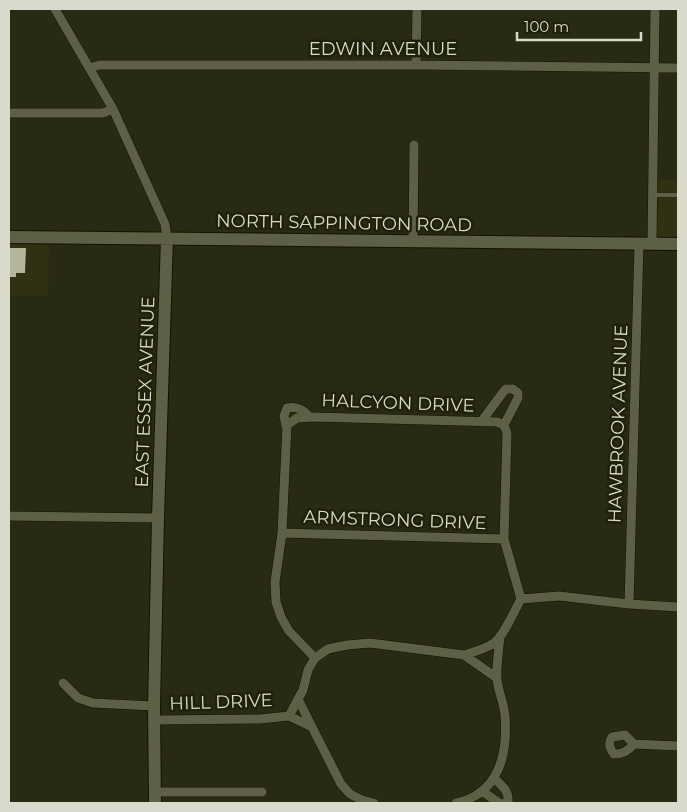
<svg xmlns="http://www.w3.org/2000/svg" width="687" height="812" font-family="Montserrat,sans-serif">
	<rect width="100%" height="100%" fill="#292a14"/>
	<path fill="#303113" d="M658,180h20v59l-19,-1 -2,-3z
		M9,243h40l-1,53h-35l-4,-5z"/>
	<path fill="#b4b69b" d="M9,248h17l-1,25h-9v4h-7z"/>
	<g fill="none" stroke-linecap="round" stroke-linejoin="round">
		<defs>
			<path id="lane" d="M653,195h25"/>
			<path id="street" d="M55,9l58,100 52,115 2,14
				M416,65l1,-56
				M89,68l11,-3h316l262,3
				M9,113h94l10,-4
				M413,242l1,-97
				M652,244l3,-235
				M481,422l23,-31 2,-2h7l5,4v5l-14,27
				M504,425l3,8 -3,106 17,60
				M286,426l-2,-10 3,-8c9,-2 18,2 22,9
				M9,516l149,2
				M282,533l222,6
				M521,599l38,-3 70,8 49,3
				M629,604l10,-360
				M464,655c10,-3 21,-6 30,-12 10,-7 20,-32 27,-44
				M315,658l-26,-27 -8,-14 -5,-15 -1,-20 7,-49 5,-108 10,-7 18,-1 182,5 7,3
				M63,683l15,15 15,5 61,3
				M298,699l14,28
				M289,716l23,11 29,57 9,10 12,6 12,3
				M155,720l105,-1 29,-3 14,-26 5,-20 7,-12 13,-9 19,-4 23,-2 94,12 33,23
				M634,744c-6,7 -11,10 -20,10 -5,-6 -6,-11 -2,-17l13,-2 9,9 44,2
				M494,778c8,8 15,12 14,24l-3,1
				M482,791l17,12
				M155,792h107
				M456,803c43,-9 52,-49 49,-87 -1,-13 -7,-25 -8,-37 -1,-14 2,-29 3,-43"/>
			<path id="secondary" d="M9,237l669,7
				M155,803l-1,-97 4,-188 9,-280"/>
		</defs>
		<use href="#lane" stroke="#121301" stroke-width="5.5"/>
		<use href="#street" stroke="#121301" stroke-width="10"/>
		<use href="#secondary" stroke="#121301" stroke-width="14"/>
		<use href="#lane" stroke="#5e5f47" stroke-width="4.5"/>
		<use href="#street" stroke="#5e5f47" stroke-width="9"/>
		<use href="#secondary" stroke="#5e5f47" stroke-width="12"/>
	</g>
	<g text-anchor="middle" stroke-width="5" stroke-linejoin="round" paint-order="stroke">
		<g font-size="18" fill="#d9dacc" stroke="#20210a">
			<text x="383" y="55">EDWIN AVENUE</text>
			<text transform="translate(344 223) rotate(1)" y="6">NORTH SAPPINGTON ROAD</text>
			<text transform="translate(145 392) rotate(-88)" y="6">EAST ESSEX AVENUE</text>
			<text transform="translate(398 403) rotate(2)" y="6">HALCYON DRIVE</text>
			<text transform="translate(618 424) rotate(-88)" y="6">HAWBROOK AVENUE</text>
			<text transform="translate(395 520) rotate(2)" y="6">ARMSTRONG DRIVE</text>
			<text transform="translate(221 702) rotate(-2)" y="6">HILL DRIVE</text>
		</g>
	</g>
	<rect width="687" height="812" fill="none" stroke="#d9dacc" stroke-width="20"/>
	<path d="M517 32v8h124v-8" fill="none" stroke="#d9dacc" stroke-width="2.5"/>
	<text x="524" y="32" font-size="15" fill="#d9dacc" stroke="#20210a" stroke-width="4" paint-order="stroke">100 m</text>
</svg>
